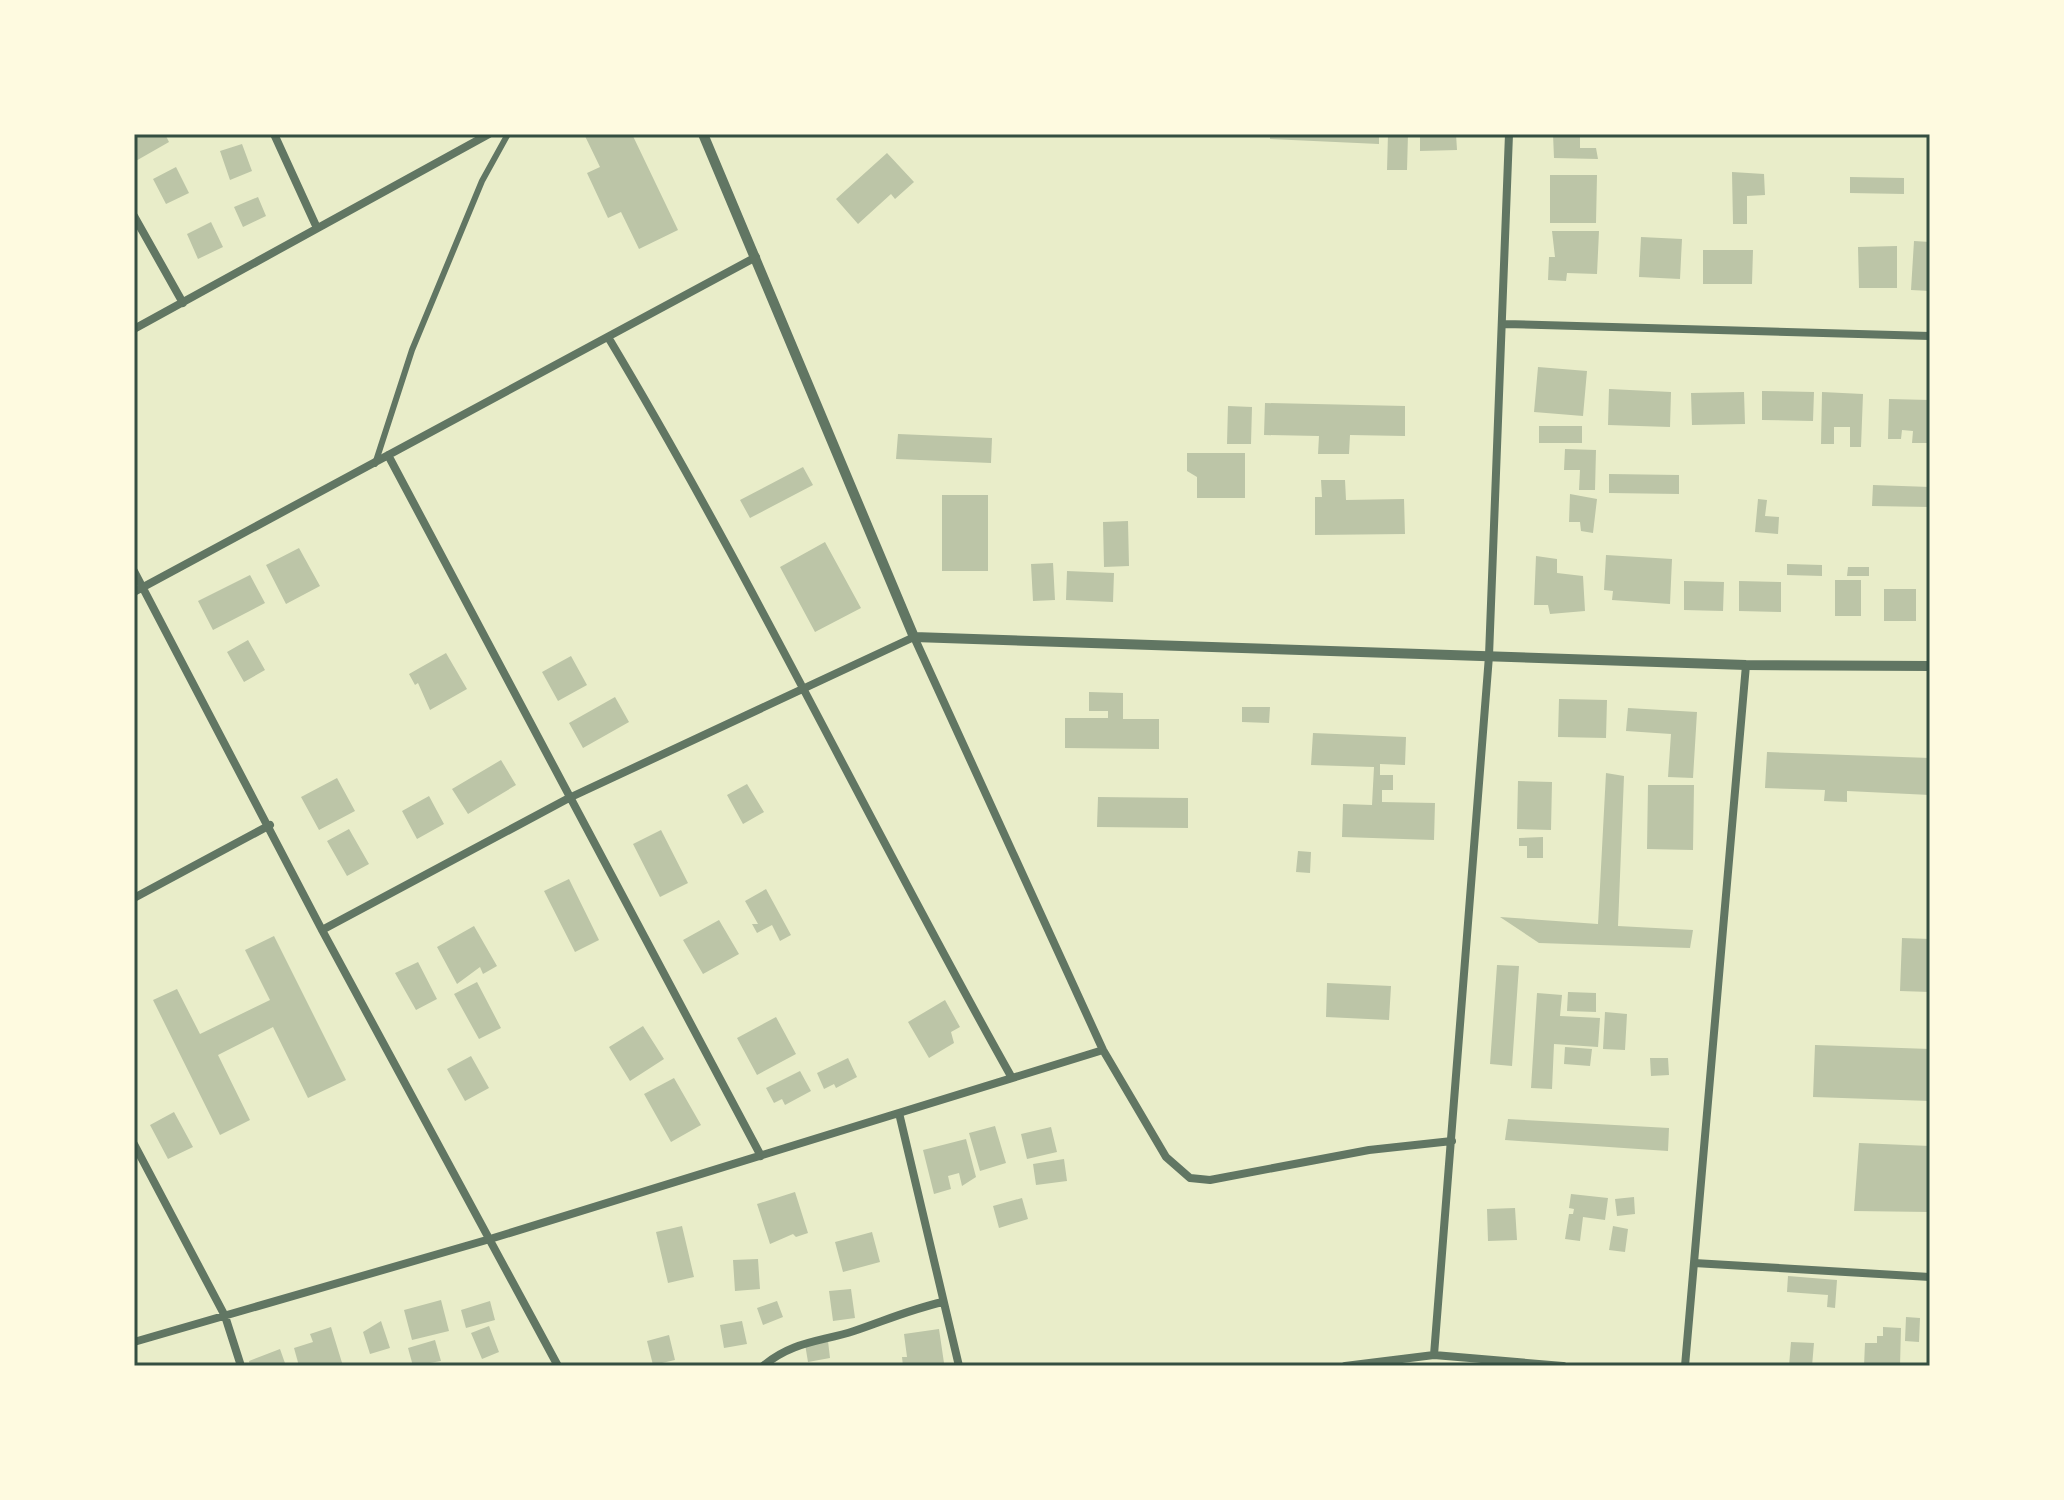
<svg xmlns="http://www.w3.org/2000/svg" width="2064" height="1500" font-family="Inter,sans-serif">
	<rect width="100%" height="100%" fill="#e9edc9"/>
	<path fill="#bcc5a7" d="M134,134h31l4,8 -35,20z
		M584,134h48l46,96 -39,19 -18,-37 -13,6 -21,-45 13,-6z
		M1270,134h109v10l-109,-5z
		M1388,134h20l-1,36h-20z
		M1420,134h36l1,16 -37,1z
		M1553,134h27v14h16l2,11 -44,-1z
		M242,144l10,27 -22,9 -10,-29z
		M887,153l27,29 -19,17 -4,-5 -33,30 -22,-25z
		M176,167l13,26 -23,11 -13,-25z
		M1732,172l32,2 1,21 -18,1v28h-14z
		M1550,175h47l-1,48h-46z
		M1850,177l54,1v16l-54,-1z
		M258,197l8,19 -23,11 -9,-20z
		M211,222l12,25 -25,12 -11,-25z
		M1552,231h47l-2,43 -30,-1 -1,8 -18,-1 1,-23h6z
		M1641,237l41,2 -2,40 -41,-2z
		M1914,241l16,1v49l-19,-1z
		M1897,246v42h-38l-1,-41z
		M1703,250h50l-1,34h-49z
		M1538,367l49,4 -4,45 -49,-4z
		M1609,389l62,3 -1,35 -62,-2z
		M1762,391l52,1 -1,29 -51,-1z
		M1744,392l1,32 -53,1 -1,-32z
		M1822,392l41,2 -2,53h-11v-20h-16v17h-13z
		M1889,399l41,1v43h-18l1,-12 -11,-1 -1,9h-13z
		M1265,403l140,3v30l-55,-1 -1,19h-31l1,-18 -55,-1z
		M1228,406l24,1 -1,37h-24z
		M1539,426h43v17h-43z
		M898,434l94,4 -1,25 -95,-4z
		M1565,449l31,1 -1,40h-16l1,-20h-16z
		M1187,453h58v45h-48v-21l-10,-6z
		M803,467l10,18 -63,33 -10,-18z
		M1609,474l70,1v19l-70,-1z
		M1321,480h24l1,20 58,-1 1,35 -90,1v-38h7z
		M1873,485l57,2v20l-58,-1z
		M1570,494l27,5 -4,34 -12,-2 -1,-9h-11z
		M942,495h46v76h-46z
		M1758,499l9,1 -2,16 14,1 -1,17 -23,-2z
		M1128,521l1,45 -25,1 -1,-45z
		M825,542l36,66 -46,24 -35,-65z
		M299,548l21,38 -34,18 -20,-39z
		M1606,555l66,4 -2,45 -58,-4 1,-9 -9,-1z
		M1536,556l21,3v14l26,3 2,35 -35,3 -2,-9h-14z
		M1053,563l2,37 -22,1 -2,-37z
		M1787,564l35,1v11l-35,-1z
		M1848,567h21v9h-22z
		M1067,571l47,2 -1,29 -47,-2z
		M250,575l15,28 -52,27 -15,-29z
		M1835,580h26v36h-26z
		M1684,581l40,1 -1,29 -39,-1z
		M1739,581l42,1v30l-42,-1z
		M1884,589h32v32h-32z
		M248,640l17,30 -21,12 -17,-30z
		M446,653l21,36 -37,21 -12,-27 -3,2 -6,-11z
		M571,656l16,29 -29,16 -16,-29z
		M1089,692l34,1v26h36v30l-94,-1v-30h43v-7h-19z
		M615,697l14,25 -46,26 -14,-25z
		M1559,699l48,1 -1,38 -48,-1z
		M1242,707h28l-1,16 -27,-1z
		M1628,708l69,4 -4,66 -25,-1 3,-43 -45,-3z
		M1313,733l93,4 -1,28 -25,-1v11h13v15h-11v12l53,1 -1,37 -92,-3 1,-33 29,1 2,-38 -63,-2z
		M1767,752l163,6v37l-83,-4v11l-23,-1 1,-11 -60,-2z
		M501,760l15,25 -48,29 -16,-25z
		M1606,773l18,3 -6,150 75,4 -3,18 -151,-5 -39,-26 98,7z
		M337,778l18,33 -36,19 -18,-33z
		M1518,781l34,1 -1,48 -34,-1z
		M747,784l17,28 -21,12 -16,-29z
		M1648,785h46l-1,65 -46,-1z
		M429,796l15,28 -27,15 -15,-28z
		M1098,797l90,1v30l-91,-1z
		M349,829l20,35 -22,12 -20,-35z
		M661,830l27,53 -28,14 -27,-53z
		M1543,837v21h-16v-12h-8v-8z
		M1298,851l13,1 -1,21 -14,-1z
		M569,879l30,61 -24,12 -31,-61z
		M766,889l25,46 -11,6 -8,-16 -15,8 -5,-9h6l-13,-23z
		M719,920l20,34 -36,20 -20,-34z
		M474,926l23,40 -14,8 -3,-7 -23,17 -20,-37z
		M274,936l72,144 -38,18 -35,-71 -55,28 32,65 -30,15 -67,-135 24,-11 23,45 70,-34 -25,-50z
		M1902,938l28,1v53l-30,-1z
		M418,962l19,37 -21,11 -21,-37z
		M1497,965l22,1 -7,100 -22,-2z
		M477,982l24,46 -22,11 -25,-45z
		M1327,983l64,3 -2,34 -63,-3z
		M1568,992l28,1v19l-29,-1z
		M1537,993l25,2 -2,21 40,2 -2,29 -44,-3 -2,45 -21,-1z
		M945,1000l15,27 -9,5 3,11 -25,15 -21,-36z
		M1605,1012l22,2 -2,36 -22,-1z
		M776,1017l20,37 -39,21 -20,-37z
		M643,1026l21,33 -34,22 -21,-34z
		M1815,1045l115,4v52l-117,-4z
		M1565,1047l27,2 -2,17 -26,-2z
		M471,1056l18,32 -24,13 -18,-32z
		M848,1058l9,19 -21,11 -2,-4 -10,5 -7,-16z
		M1650,1058h18l1,17 -18,1z
		M800,1071l11,20 -26,14 -3,-6 -8,4 -8,-15z
		M674,1078l27,47 -30,17 -27,-48z
		M174,1112l19,35 -25,12 -18,-34z
		M1508,1119l161,9 -1,23 -163,-11z
		M995,1126l11,37 -26,8 -11,-38z
		M1051,1127l6,25 -30,7 -6,-25z
		M966,1139l10,38 -14,9 -3,-13 -11,3 3,13 -17,5 -11,-44z
		M1859,1143l71,3v66l-76,-1z
		M1064,1159l3,22 -31,4 -3,-21z
		M795,1192l13,41 -12,4 -3,-3 -23,10 -13,-40z
		M1571,1194l37,4 -3,22 -22,-3 -3,24 -15,-2 4,-25h4l1,-5 -5,-1z
		M1634,1197l1,17 -18,2 -2,-17z
		M1022,1198l6,21 -29,9 -6,-22z
		M1515,1208l2,32 -29,1 -1,-32z
		M682,1226l12,51 -26,6 -12,-51z
		M1613,1226l15,3 -3,23 -16,-2z
		M872,1232l8,30 -37,10 -8,-30z
		M758,1259l2,30 -25,2 -2,-31z
		M1788,1276l49,4 -2,28 -8,-1 1,-12 -41,-3z
		M851,1289l4,29 -22,3 -4,-30z
		M441,1300l8,31 -37,9 -8,-30z
		M490,1301l5,19 -29,8 -5,-18z
		M777,1301l6,16 -20,8 -6,-17z
		M1906,1317l14,1 -1,24 -14,-1z
		M381,1321l9,27 -20,6 -7,-22z
		M742,1321l5,23 -23,4 -4,-23z
		M489,1326l10,26 -17,7 -11,-26z
		M331,1327l12,39h-32l-1,-3 -11,3 -5,-18 19,-6 -3,-8z
		M1883,1327l18,1 -1,38h-36l1,-23h12v-7h6z
		M939,1329l5,34 -41,3 -1,-9h5l-3,-23z
		M669,1335l6,25 -22,5 -6,-24z
		M435,1340l6,21 -28,5 -5,-18z
		M828,1341l2,17 -22,4 -3,-18z
		M1791,1342l23,1 -2,23h-23z
		M280,1349l6,17h-36l-1,-5z"/>
	<g fill="none" stroke-linecap="round" stroke-linejoin="round">
		<path stroke="#617663" stroke-width="6" d="M375,464l37,-114 70,-169 26,-47"/>
		<path stroke="#617663" stroke-width="8" d="M274,134l43,94
			M134,216l49,87
			M1504,324l426,12
			M134,329l355,-195
			M608,337c145,242 266,496 404,741
			M388,455l373,701
			M134,571l188,359 236,436
			M134,592l622,-335
			M134,898l136,-73
			M322,930l247,-132 345,-161 189,413 63,107 24,21 20,2 159,-30 83,-9
			M899,1113l60,253
			M134,1144l91,172 16,50
			M1694,1263l236,14
			M134,1342l356,-103 613,-189
			M1434,1355l55,-699 20,-522
			M763,1366c30,-25 57,-24 91,-35 30,-10 57,-22 89,-29
			M1345,1366l89,-11 129,11
			M1685,1366l61,-701"/>
		<path stroke="#617663" stroke-width="10" d="M703,134l211,503 832,28 184,1"/>
	</g>
	<rect width="2064" height="1500" fill="none" stroke="#fefae0" stroke-width="272"/>
	<rect x="136" y="136" width="1792" height="1228" fill="none" stroke="#344e41" stroke-width="3"/>
</svg>
